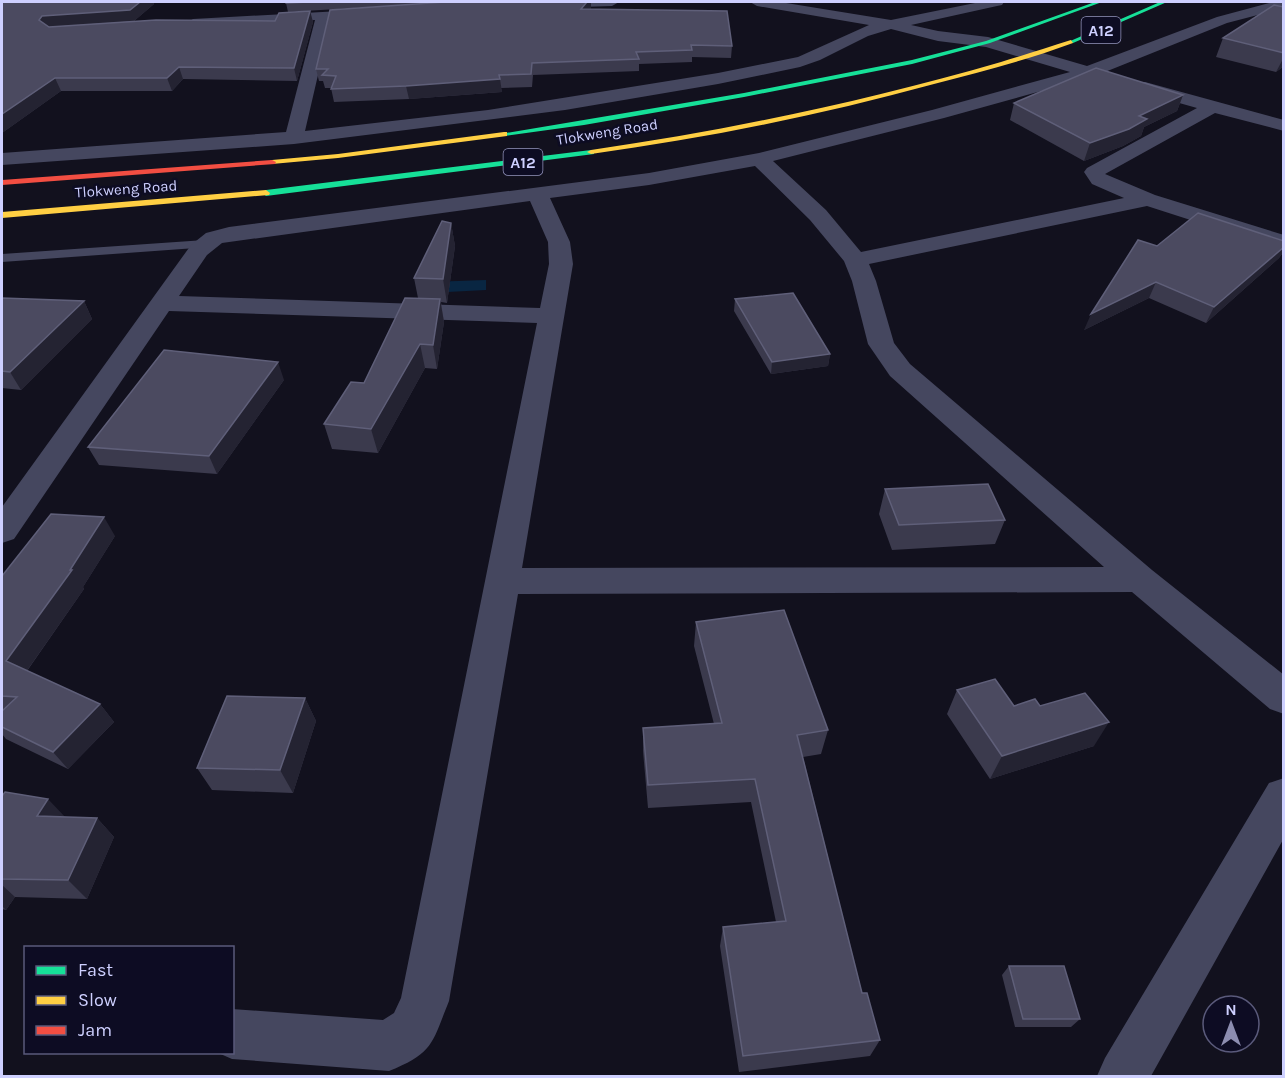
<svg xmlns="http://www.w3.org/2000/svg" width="1285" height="1078" font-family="Karla,sans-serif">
	<rect width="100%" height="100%" fill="#12111e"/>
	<path fill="#092642" d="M486,280v10l-58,3 1,-11z"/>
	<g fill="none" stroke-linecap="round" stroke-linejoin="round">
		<path fill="#45475f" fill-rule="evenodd" d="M205,240l5,1 2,3 -2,3 -208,15v-8z"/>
		<path fill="#45475f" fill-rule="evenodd" d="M541,2h78l-7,4 -65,2 -5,-1 -2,-3z
			M750,2h30l111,18 89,-18h24l-2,3 -5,1 -86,19 27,6 50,6 99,29 130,-49 56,-15h11v6l-57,15 -132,53 -151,42 -171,43 53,49 35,42 263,-54 -32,-14 -8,-12 3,-4 110,-60 -64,-18 -3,-4 3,-4h12l139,38v11l-69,-18 -110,61 50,21 129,40v15l-137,-44 -278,58 7,17 18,62 16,21 242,206 132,105v39l-14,-5 -138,-117 -614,2 -69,407c-17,42 -15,52 -60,70l-157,-12 -16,-7h16v-43l151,11 11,-7 7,-15 136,-675 -368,-12 -155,228 -12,4v-36l189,-262 15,-12 23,-6 420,-54 110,-20 173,-43 138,-38 -84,-25 -48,-6 -47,-12 -23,7 -48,24 -20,7 -82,17 -153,26 -271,34 -292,21v-12l284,-21 29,-112 -127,7 -3,-3 8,-5 184,-10 2,3 -7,4 -41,3 -26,112 183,-21 230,-37 80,-16 71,-32 -112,-19zM755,166l55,54 34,41 8,20 16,63 22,32 214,191 -582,1 51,-304 -3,-22 -20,-44 99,-13zM530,201l18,41 1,22 -9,44 -361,-12 28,-41 15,-12z
			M1284,778v60l-133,238h-54l8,-18 164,-275z"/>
		<path fill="#16e098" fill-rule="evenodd" d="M1095,2h7l-112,41 -78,21 -168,33 -160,28 -80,11 -4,-2 244,-41 168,-33 74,-19z
			M1160,2h7l-94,41 -5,-1z
			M591,150h3v4l-328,42 -4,-3 4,-3z"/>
		<path fill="#ffcf43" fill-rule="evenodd" d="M1071,40l2,3c-46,17 -92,29 -139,41 -113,31 -227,54 -343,70l-4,-2 4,-2c139,-20 275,-49 410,-88 24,-7 47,-15 70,-22z
			M504,132h3v4l-169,22 -66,6 -4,-2 4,-2 66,-6z
			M266,190l4,3 -1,2 -267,23v-6z"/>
		<path fill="#f24e42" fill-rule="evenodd" d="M272,160l4,2 -1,2 -273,21v-5z"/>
	</g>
	<path fill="#3b3a4d" d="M2,2h151l1,2 -20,17h141l35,-10 3,11 -16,59 -114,-2 -11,12h-111l-59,42z
		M286,2h305v7l141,37 -1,12 -39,-1v5l-53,2v7l-106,4 -1,12 -31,1 1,4 -93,7 -75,3 -3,-14h-6l-2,-7h-4l-3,-12 71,-63 -99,6 -2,-9z
		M1284,7v59l-8,6 -60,-15 7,-19z
		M1183,95l-6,16 -33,16 -3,9 -18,10 -39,15 -74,-41 4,-17z
		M451,223l4,23 -8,57 -6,-1 3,20 -7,47 -12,-1 -47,85 -46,-4 -8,-25 40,-41 54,-85 -4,-20z
		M1284,241v10l-5,7 -73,65 -57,-25 -65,32 73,-84z
		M2,298l82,3 8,18 -71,71 -19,-2z
		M735,299l95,55 -2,12 -57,8 -37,-63z
		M284,380l-67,94 -118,-9 -11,-18z
		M885,489l120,31 -10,24 -103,6 -13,-36z
		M115,536l-32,51 1,2 -57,82 73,33 14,18 -46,47 -62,-30 -4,-5v-158z
		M696,622l132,108 -7,24 -18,3 59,236 18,47 -10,16 -131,16 -19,-126 3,-19 53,-5 -25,-120 -103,6 -5,-57v-23l71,-4 -20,-78z
		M957,690l57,16h26l54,40 -104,33 -43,-65z
		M305,698l11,23 -23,72 -81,-3 -15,-22z
		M2,796l63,21 32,1 17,19 -27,62 -72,-2 -9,13 -4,-1z
		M1009,966l71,53 -9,8h-56l-13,-52z"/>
	<path fill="#242332" d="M138,2h15l1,2 -20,17 -87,6 -8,-7 3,-4z
		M587,2h4v7h-10z
		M310,11l3,11 -16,59 -3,-13z
		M1284,57v9l-8,6z
		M179,67l4,12 -11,12 -5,-13z
		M55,78l6,13 -59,42v-19z
		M500,79l2,13 -93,7 -3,-13z
		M1183,95l-6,16 -33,16 -3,9 -18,10 -39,15 6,-18 49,-27z
		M451,223l4,23 -8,57 -4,-24z
		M1284,247v4l-5,7 -73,65 8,-16z
		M1156,282l-7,16 -65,32 7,-16z
		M440,299l4,23 -7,47 -4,-24z
		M84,301l8,18 -71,71 -11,-18z
		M420,344l5,24 -47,85 -7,-24z
		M830,354l-2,12 -57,8 1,-12z
		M278,362l6,18 -67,94 -8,-18z
		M104,517l11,19 -32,51 1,2 -63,90 -15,-18 64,-91z
		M305,698l11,23 -23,72 -13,-23z
		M100,704l14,18 -46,47 -15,-17z
		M1109,722l-15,24 -104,33 12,-23z
		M48,799l19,20 -30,-3z
		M97,818l17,19 -27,62 -19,-19z
		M2,885l13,12 -9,13 -4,-4z"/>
	<path fill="#4b4a60" stroke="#5f5f79" stroke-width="1.5" d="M2,2h138l-10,8 -88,6 -3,4 10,7 107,-7 119,1 4,-8 31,-2 -16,57 -115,-1 -12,11h-112l-53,36z
		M286,2h23l-23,1z
		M445,2h142l-6,7 146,2 5,35 -41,-1 1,5 -56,2 3,7 -107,4 -1,11 -32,1 1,4 -94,7 -75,3 5,-13 -14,-1 6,-6h-12l14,-59z
		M1274,5l10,2v46l-61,-15z
		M1096,68l87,27 -44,21 8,3 -18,10 -39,14 -76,-40z
		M1198,213l86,28v6l-70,60 -58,-25 -65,32 47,-74 19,6z
		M442,221l9,2 -8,56 -29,-1z
		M793,293l37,61 -58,8 -37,-63z
		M2,298l82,3 -74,71 -8,-1z
		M405,298l35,1 -7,46 -13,-1 -49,85 -47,-5 27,-42 13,1z
		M164,350l114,12 -69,94 -121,-9z
		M988,484l17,36 -106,5 -14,-36z
		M51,514l53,3 -34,53h2l-66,91 94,43 -47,48 -51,-25v-16l15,-14 -15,-1v-120z
		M784,610l44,120 -31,5 65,258h5l13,47 -137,16 -20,-129 63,-6 -31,-142 -107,6 -5,-57 79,-5 -26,-101z
		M995,679l19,27 21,-7 5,7 45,-13 24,29 -107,34 -45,-66z
		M227,696l78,2 -25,72 -83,-2z
		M5,792l43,7 -11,17 60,2 -29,62 -66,-1v-83z
		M1009,966h55l16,53h-57z"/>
	<g text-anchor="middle" stroke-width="5" stroke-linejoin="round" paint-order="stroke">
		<g font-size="15" fill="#ced0ff" stroke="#0d0c23">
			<text transform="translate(607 132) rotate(-9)" y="5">Tlokweng Road</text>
			<text transform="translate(126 189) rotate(-4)" y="5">Tlokweng Road</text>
		</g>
		<g fill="#0d0c23" stroke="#9495bd" stroke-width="1.5">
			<rect x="1081.5" y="17" width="39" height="26" rx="4.5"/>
			<rect x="503.5" y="149" width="39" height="26" rx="4.5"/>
		</g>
		<g font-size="16" font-weight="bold" fill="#ced0ff">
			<text x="1101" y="36">A12</text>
			<text x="523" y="168">A12</text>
		</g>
	</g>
	<rect width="1285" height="1078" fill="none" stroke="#ced0ff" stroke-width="6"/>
	<rect x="24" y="946" width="210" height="108" fill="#0d0c23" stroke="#5a5a7b" stroke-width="1.5"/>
	<rect x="36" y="966" width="30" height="9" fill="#16e098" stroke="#5a5a7b" stroke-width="1.5"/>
	<text x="78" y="976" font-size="18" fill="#ced0ff">Fast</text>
	<rect x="36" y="996" width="30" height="9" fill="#ffcf43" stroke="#5a5a7b" stroke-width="1.5"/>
	<text x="78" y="1006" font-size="18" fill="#ced0ff">Slow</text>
	<rect x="36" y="1026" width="30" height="9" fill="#f24e42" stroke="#5a5a7b" stroke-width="1.5"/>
	<text x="78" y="1036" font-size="18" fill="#ced0ff">Jam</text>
	<g transform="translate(1231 1024)"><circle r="28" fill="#0d0c23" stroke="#5a5a7b" stroke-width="1.5"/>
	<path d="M0-4.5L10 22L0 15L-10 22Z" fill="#8c8db0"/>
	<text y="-9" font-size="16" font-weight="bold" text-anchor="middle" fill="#ced0ff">N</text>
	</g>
</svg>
